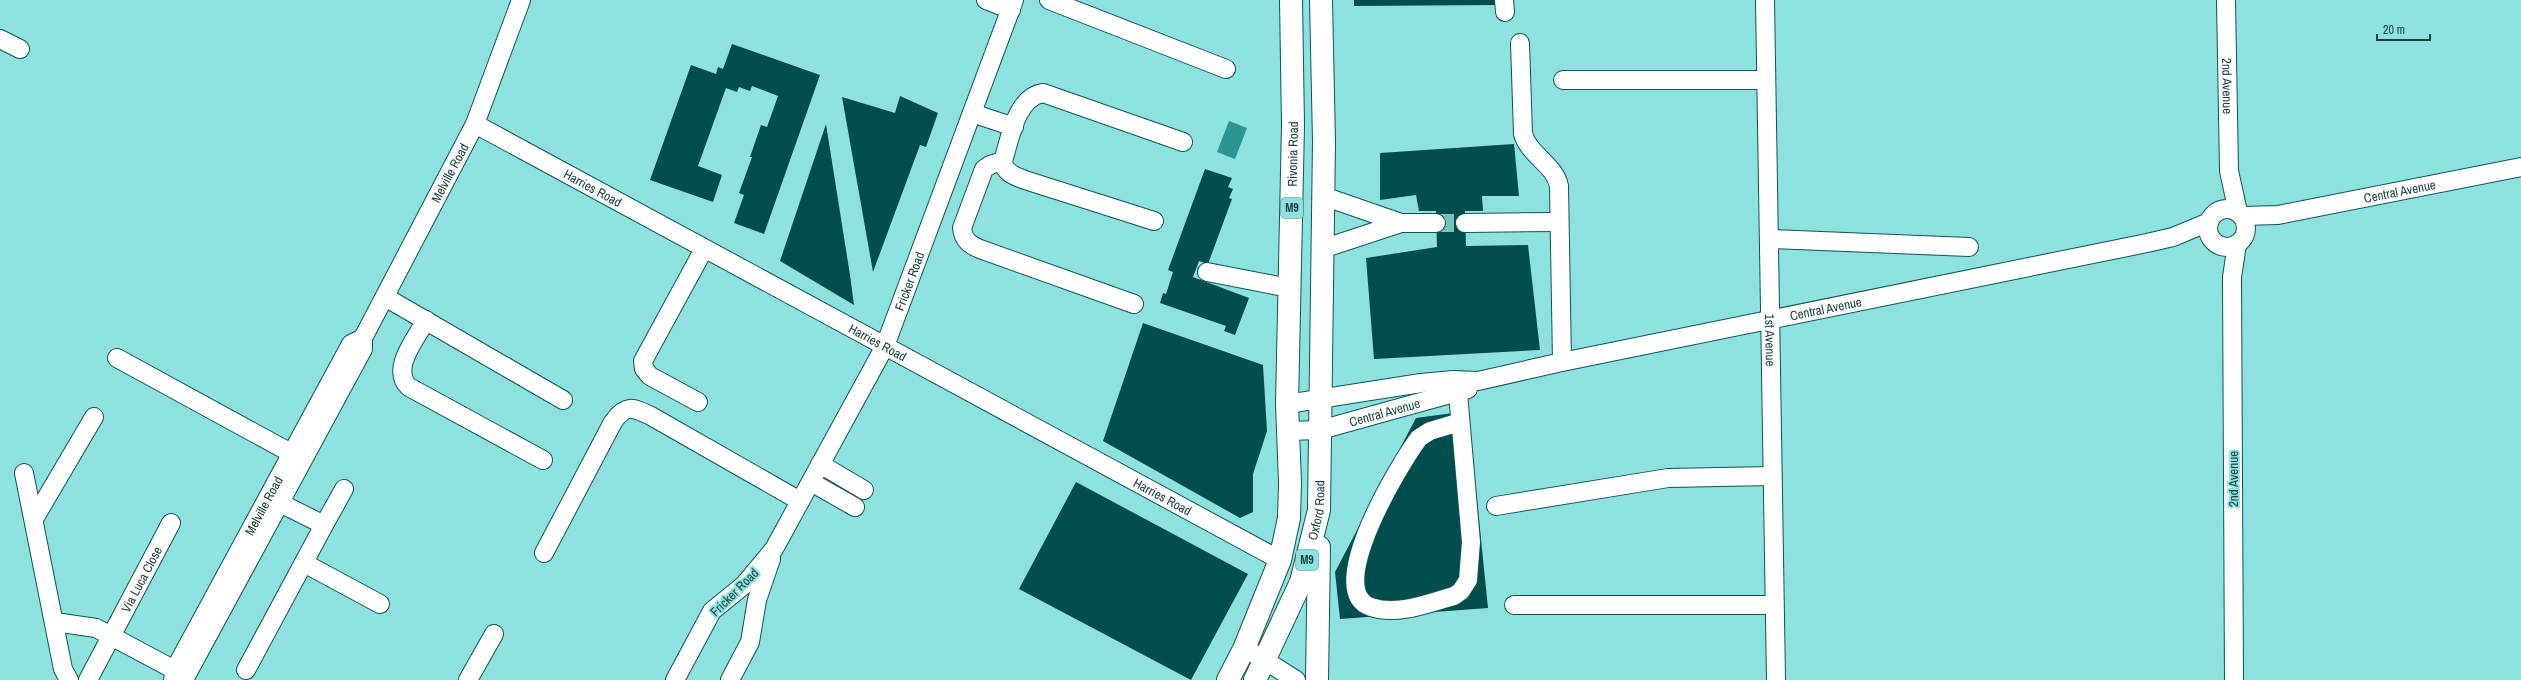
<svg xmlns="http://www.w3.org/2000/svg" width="2521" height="680" font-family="'Archivo Narrow',sans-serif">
	<rect width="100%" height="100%" fill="#8de1df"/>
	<path fill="#2e9492" d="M1229,121l18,7 -12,31 -18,-7z"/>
	<path fill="#004d4d" d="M1354,0h144v5l-144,1z
		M732,44l88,31 -56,159 -30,-11 10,-28 -5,-2 13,-36h-2l11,-32 6,2 11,-31 -26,-10 -2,5 -11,-4 -2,5 -11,-4 -28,78 24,9 -9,27 -63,-22 41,-115 25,9 2,-7 5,2z
		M900,96l38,17 -12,34 -6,-2 -47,127 -31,-175 53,16z
		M826,124l24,151 4,30 -74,-44z
		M1514,144l5,52h-37l1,15h-18l1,35 62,-1 12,105 -166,9 -8,-101 71,-11 -1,-36h-17l-3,-16 -36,5v-47z
		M1205,169l27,9 -4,9 5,2 -4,9 3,1 -24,65 -9,-3 -6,16 56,21 -14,37 -11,-4 2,-5 -66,-23 3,-10 3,1 7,-22 -5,-2z
		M1143,323l120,42 4,66 -14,43v38l-13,6 -137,-77z
		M1468,411l20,197 -148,11 -5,-47 81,-154z
		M1076,482l172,92 -57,106 -172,-91z"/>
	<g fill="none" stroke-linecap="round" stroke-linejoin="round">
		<path stroke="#77c1bf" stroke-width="18" stroke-dasharray="18 9" stroke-linecap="butt" d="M1436,223h29"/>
		<defs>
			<g id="minor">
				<path d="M986,0l25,10"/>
				<path d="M1049,0l177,69"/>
				<path d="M1504,0l1,12"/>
				<path id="s1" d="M1765,0l11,680"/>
				<path id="s2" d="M2226,0l3,171 9,41"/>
				<path d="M0,39l20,10"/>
				<path d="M1520,43l3,91c6,21 32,31 36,52l3,176"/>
				<path d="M1563,80h203"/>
				<path d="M972,113l42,14"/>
				<path id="s3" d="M475,124l805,436"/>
				<path d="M1003,161l-13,4 -6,4 -22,59c1,12 8,17 18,21l154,55"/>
				<path d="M1323,196l78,27"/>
				<circle cx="2227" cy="228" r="19"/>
				<path id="s4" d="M2242,216l36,-1 243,-48"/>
				<path d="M1154,221l-129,-41c-10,-4 -21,-7 -22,-19 7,-22 13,-64 40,-68l140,49"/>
				<path d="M1465,223l94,-1"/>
				<path d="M1769,239l200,8"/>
				<path d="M1322,249l79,-26h35"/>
				<path d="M1207,272l82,16"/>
				<path d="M385,297l178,103"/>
				<path d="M426,320c-10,19 -36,49 -17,67l134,73"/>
				<path d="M117,358l174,95"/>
				<path d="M1458,393l13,149 -3,38 -7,11 -7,5c-26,7 -56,20 -83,11 -49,-16 30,-145 48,-169l11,-7 30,-9"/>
				<path d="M698,402l-48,-26 -6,-7 -1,-8 61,-112"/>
				<path id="s5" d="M1287,404l134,-21 32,-3 25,1 84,-19 585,-119 26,-6 36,-15"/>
				<path id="s6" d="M1287,431l33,-1 148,-41"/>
				<path d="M820,464l44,26"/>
				<path d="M24,473l39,196 6,11"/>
				<path d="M811,482l44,25"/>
				<path d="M1496,506l172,-28 104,-2"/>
				<path d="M34,519l60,-102"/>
				<path d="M324,525l20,-36"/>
				<path d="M544,553l69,-131c13,-18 19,-15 38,-6l149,85"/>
				<path d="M304,563l76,41"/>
				<path d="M1514,605h260"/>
				<path d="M55,622l41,6 88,47"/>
				<path d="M1253,653l43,27"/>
				<path d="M246,670l78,-145 -54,-27"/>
				<path id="s7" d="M88,680l83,-157"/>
				<path id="s8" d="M173,680l2,-11 176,-325 12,-6"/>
				<path id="s9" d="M182,680l4,-4 177,-327v-11l112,-214 46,-124"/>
				<path d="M468,680l26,-46"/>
				<path id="s10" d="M675,680l37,-69 32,-26 30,-36 111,-203 129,-346"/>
				<path d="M730,680l20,-38 7,-42 14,-41"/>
				<path d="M2234,680l-2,-403 5,-33"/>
			</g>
			<g id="major">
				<path id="s11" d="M1228,680l16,-31 36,-89 9,-42 1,-35 -3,-79 6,-279 -2,-125"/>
				<path id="s12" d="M1255,680l46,-98 18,-72 5,-368 -3,-142"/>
				<path d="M1317,680l2,-133"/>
			</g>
		</defs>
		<use href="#minor" stroke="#0e5555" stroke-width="20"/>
		<use href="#major" stroke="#0e5555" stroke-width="24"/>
		<use href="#minor" stroke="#fff" stroke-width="18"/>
		<use href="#major" stroke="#fff" stroke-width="22"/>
	</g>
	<g text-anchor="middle" stroke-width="4" stroke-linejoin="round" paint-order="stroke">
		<g fill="#8de1df" stroke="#3f7170" stroke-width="1">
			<rect x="1281" y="198" width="22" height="20" rx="3"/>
			<rect x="1296" y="550" width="22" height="20" rx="3"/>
		</g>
		<g font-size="12" font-weight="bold" fill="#1e4141">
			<text x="1292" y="212">M9</text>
			<text x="1307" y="564">M9</text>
		</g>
		<g font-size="13" fill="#1e4141" stroke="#8de1df">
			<text dy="5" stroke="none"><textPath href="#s2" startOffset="86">2nd Avenue</textPath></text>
			<text dy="5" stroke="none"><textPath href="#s11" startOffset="538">Rivonia Road</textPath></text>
			<text dy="5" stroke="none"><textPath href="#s9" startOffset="575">Melville Road</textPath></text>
			<text dy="5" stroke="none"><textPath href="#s3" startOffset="134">Harries Road</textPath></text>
			<text dy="5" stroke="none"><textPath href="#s4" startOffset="160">Central Avenue</textPath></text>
			<text dy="5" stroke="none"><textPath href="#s10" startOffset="467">Fricker Road</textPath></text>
			<text dy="5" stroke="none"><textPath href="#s5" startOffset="548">Central Avenue</textPath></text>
			<text dy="5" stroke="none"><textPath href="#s1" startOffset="340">1st Avenue</textPath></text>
			<text dy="5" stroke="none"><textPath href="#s3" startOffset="458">Harries Road</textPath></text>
			<text dy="5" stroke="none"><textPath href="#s6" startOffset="100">Central Avenue</textPath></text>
			<text transform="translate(2233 479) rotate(-90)" y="5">2nd Avenue</text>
			<text dy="5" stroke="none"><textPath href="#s3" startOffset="782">Harries Road</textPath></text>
			<text dy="5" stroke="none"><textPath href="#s8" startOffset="197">Melville Road</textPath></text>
			<text dy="5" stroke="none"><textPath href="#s12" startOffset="182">Oxford Road</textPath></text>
			<text dy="5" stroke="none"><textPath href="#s7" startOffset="114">Via Luca Close</textPath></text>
			<text transform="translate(734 592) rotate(-45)" y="5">Fricker Road</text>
		</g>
	</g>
	<path d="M2377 34v6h53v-6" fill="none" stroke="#1e4141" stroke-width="2"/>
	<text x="2383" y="34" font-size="12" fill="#1e4141" stroke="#8de1df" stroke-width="3" paint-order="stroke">20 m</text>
</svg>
